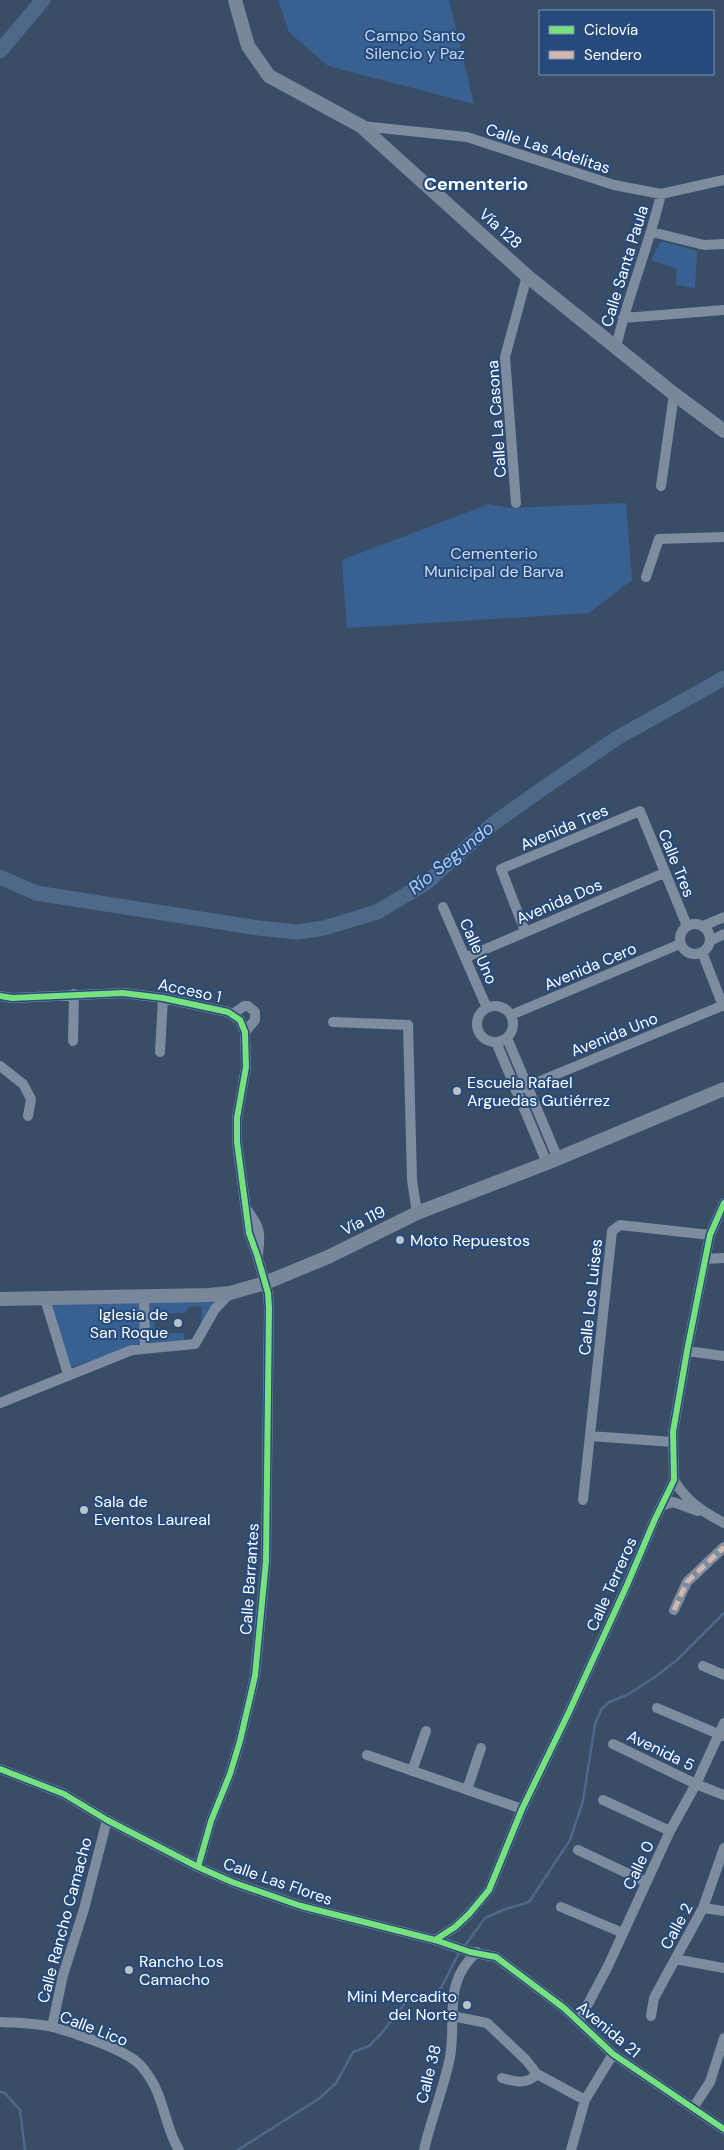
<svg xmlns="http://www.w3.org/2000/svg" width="724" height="2150" font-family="'DM Sans',sans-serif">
	<rect width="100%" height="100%" fill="#394d67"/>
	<path fill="#386191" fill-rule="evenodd" d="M278,0h171l25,104 -146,-38 -39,-34z
		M661,241l36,10 -2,37 -19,-3 1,-16 -26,-9z
		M626,503l6,77 -43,33 -242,15 -5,-68 147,-56 20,4z
		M216,1300l-16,37 -5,6 -47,2 1,-44zM194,1306l8,1 -2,26h-5l-2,7 -9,1v-8h-29l-1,-20h32l1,-5z
		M141,1303l1,40 -72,25 -18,-64z"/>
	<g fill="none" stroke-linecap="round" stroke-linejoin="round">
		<path stroke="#4e688a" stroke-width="2.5" d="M464,1947l21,-29 18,-8 26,-8 41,-62 13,-39 12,-77 6,-14 8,-8 18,-7 28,-18 22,-17 47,-47
			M0,2092h4l16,18 5,40
			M238,2150l82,-52 16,-15 17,-31 16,-6 12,-12 25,-32 19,-6 16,-8 19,-37"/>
		<path stroke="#4e688a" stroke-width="15" d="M0,51l43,-51
			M0,877l36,16 222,35 40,4 26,-4 53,-16 49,-29 68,-60 48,-34 75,-51 107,-60"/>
		<path stroke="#7d8c9e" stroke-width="10" d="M361,126l106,11 147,48 47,9 63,-14
			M652,232l52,13 20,-1
			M623,318l101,-8
			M616,347c12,-52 33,-101 45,-153
			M661,486l13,-92
			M516,503l-11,-146 22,-81
			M646,577l13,-38 65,-2
			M443,907l44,101
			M680 939a15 15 0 1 1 30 0a15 15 0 1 1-30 0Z
			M703,926l21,-9
			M525,931l-24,-62 139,-58 47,115
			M710,941l14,-7
			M702,952l21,54
			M467,957l197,-84
			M0,996l12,2 111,-5 40,5 65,14 12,8 5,12 1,35 -9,51v24l12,91 8,22 11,38 1,15 -3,253 -11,115 -15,65 -10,33 -19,47 -13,46
			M477 1024a18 18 0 1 1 36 0a18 18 0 1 1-36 0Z
			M233,1014l11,-8h4l7,6v8l-10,12
			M511,1015l169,-71
			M333,1022l75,3 4,155 5,33
			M507,1038l51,121
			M73,1041l1,-47
			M496,1042l51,121
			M160,1052l3,-54
			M0,1066l23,18 8,15 -3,17
			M516,1091l208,-86
			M246,1209c14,17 15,24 12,45
			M705,1259l19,-1
			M144,1297l1,51
			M45,1299l23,75
			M687,1351l37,5
			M0,1403l132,-53 63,-6 20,-35 15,-16
			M590,1436l83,6
			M674,1480c12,21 29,32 50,43
			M583,1500l29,-269 8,-6 90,10
			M661,1506l12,-4 25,9
			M674,1610l13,-28 37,-35
			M703,1666l21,9
			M657,1708l66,28
			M613,1744l83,40 28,11
			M367,1755l155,54
			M0,1769l64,25 43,26 91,47 34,15 69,24 134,34 35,12 26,5 68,51 49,46 111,75
			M412,1771l14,-40
			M467,1790l14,-42
			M603,1800l67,31
			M578,1850l68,32
			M561,1907l62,26
			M703,1908l21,3
			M435,1940l20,-13 14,-13 20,-24 33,-81 47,-97 58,-127 28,-66 19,-39 -1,-48 14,-81 23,-116 14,-32
			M675,1959l49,9
			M452,2016l35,7 39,37 11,14 48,26
			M651,2016l3,-18 49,-90 21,-60
			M579,2021l29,-55 62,-135 26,-47 28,-61
			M0,2022c17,1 36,1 53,5 22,6 67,21 84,35 8,7 13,15 18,25 10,20 12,44 24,63
			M52,2027l11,-52 21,-66 23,-89
			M502,2078c13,4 25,7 35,-4
			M693,2108l17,-26 14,-44
			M424,2150c7,-31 20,-62 26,-93 7,-40 -8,-74 27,-105
			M571,2150l14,-50 28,-46"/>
		<path stroke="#79879a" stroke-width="14" d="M235,0l13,46 21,30 92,50 166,150 147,118 50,37
			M0,1299l209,-4 21,-2 35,-10 63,-26 89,-44 130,-50 177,-74"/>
		<path stroke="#d1b7ad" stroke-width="5" stroke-dasharray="10 5" stroke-linecap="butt" d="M674,1610l13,-28 37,-35"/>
		<defs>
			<path id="cycleway" d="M0,996l12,2 111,-5 40,5 65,14 12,8 5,12 1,35 -9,51v24l12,91 8,22 11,38 1,15 -3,253 -11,115 -15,65 -10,33 -19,47 -13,46
				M0,1769l64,25 43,26 91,47 34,15 69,24 134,34 35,12 26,5 68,51 49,46 111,75
				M435,1940l20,-13 14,-13 20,-24 33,-81 47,-97 58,-127 28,-66 19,-39 -1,-48 14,-81 23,-116 14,-32"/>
		</defs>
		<use href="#cycleway" stroke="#254a7b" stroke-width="9"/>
		<use href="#cycleway" stroke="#77e17e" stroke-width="6"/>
	</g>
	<g fill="#bac1ca" stroke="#254a7b" stroke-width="2">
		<circle cx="457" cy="1091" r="5"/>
		<circle cx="400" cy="1240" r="5"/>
		<circle cx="178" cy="1323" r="5"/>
		<circle cx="84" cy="1510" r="5"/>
		<circle cx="129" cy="1970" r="5"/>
		<circle cx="467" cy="2005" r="5"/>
	</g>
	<g text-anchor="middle" stroke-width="4" stroke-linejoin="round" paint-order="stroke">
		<g font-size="16" fill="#cbddf4" stroke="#254a7b">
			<text x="415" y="41">Campo Santo<tspan x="415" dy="18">Silencio y Paz</tspan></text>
			<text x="494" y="559">Cementerio<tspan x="494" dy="18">Municipal de Barva</tspan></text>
		</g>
		<g font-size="16" fill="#fff" stroke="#254a7b">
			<text transform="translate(548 148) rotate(18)" y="6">Calle Las Adelitas</text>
			<text transform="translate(501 228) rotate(42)" y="6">Vía 128</text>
			<text transform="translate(624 266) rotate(-73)" y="6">Calle Santa Paula</text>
			<text transform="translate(496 419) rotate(-94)" y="6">Calle La Casona</text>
			<text transform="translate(564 827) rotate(-23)" y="6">Avenida Tres</text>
			<text transform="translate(677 863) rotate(68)" y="6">Calle Tres</text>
			<text transform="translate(559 901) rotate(-23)" y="6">Avenida Dos</text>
			<text transform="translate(479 951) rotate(66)" y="6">Calle Uno</text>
			<text transform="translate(590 966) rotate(-23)" y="6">Avenida Cero</text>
			<text transform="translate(190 990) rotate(12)" y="6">Acceso 1</text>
			<text transform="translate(614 1034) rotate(-22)" y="6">Avenida Uno</text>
			<text transform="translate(363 1220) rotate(-26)" y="6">Vía 119</text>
			<text transform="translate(590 1297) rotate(-84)" y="6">Calle Los Luises</text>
			<text transform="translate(249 1579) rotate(-86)" y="6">Calle Barrantes</text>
			<text transform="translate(611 1584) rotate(-66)" y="6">Calle Terreros</text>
			<text transform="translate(661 1750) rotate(26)" y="6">Avenida 5</text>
			<text transform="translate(638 1865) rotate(-65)" y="6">Calle 0</text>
			<text transform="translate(278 1881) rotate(19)" y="6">Calle Las Flores</text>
			<text transform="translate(64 1920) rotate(-75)" y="6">Calle Rancho Camacho</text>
			<text transform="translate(676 1926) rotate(-62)" y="6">Calle 2</text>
			<text transform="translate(94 2028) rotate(21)" y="6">Calle Lico</text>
			<text transform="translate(609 2029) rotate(40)" y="6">Avenida 21</text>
			<text transform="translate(428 2074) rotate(-76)" y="6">Calle 38</text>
		</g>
		<g font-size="16" fill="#fff" stroke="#254a7b" text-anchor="start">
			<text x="467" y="1088">Escuela Rafael<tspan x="467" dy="18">Arguedas Gutiérrez</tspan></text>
			<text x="410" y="1246">Moto Repuestos</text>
			<text x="168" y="1320" text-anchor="end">Iglesia de<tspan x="168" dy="18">San Roque</tspan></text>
			<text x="94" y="1507">Sala de<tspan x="94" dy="18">Eventos Laureal</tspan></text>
			<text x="139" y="1967">Rancho Los<tspan x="139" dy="18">Camacho</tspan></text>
			<text x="457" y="2002" text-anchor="end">Mini Mercadito<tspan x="457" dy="18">del Norte</tspan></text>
		</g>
		<g font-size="18" font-weight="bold" fill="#fff" stroke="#254a7b">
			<text x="476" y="190">Cementerio</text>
		</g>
		<g font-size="18" font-style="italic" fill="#b3cdec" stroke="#254a7b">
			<text transform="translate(451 858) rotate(-39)" y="6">Río Segundo</text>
		</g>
	</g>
	<rect x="539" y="10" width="175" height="65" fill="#254a7b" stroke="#7c92b0"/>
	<rect x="549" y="26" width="25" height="8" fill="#77e17e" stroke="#7c92b0"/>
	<text x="584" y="35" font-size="15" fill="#ffffff">Ciclovía</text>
	<rect x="549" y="51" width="25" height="8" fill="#d1b7ad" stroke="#7c92b0"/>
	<text x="584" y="60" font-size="15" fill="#ffffff">Sendero</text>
</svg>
